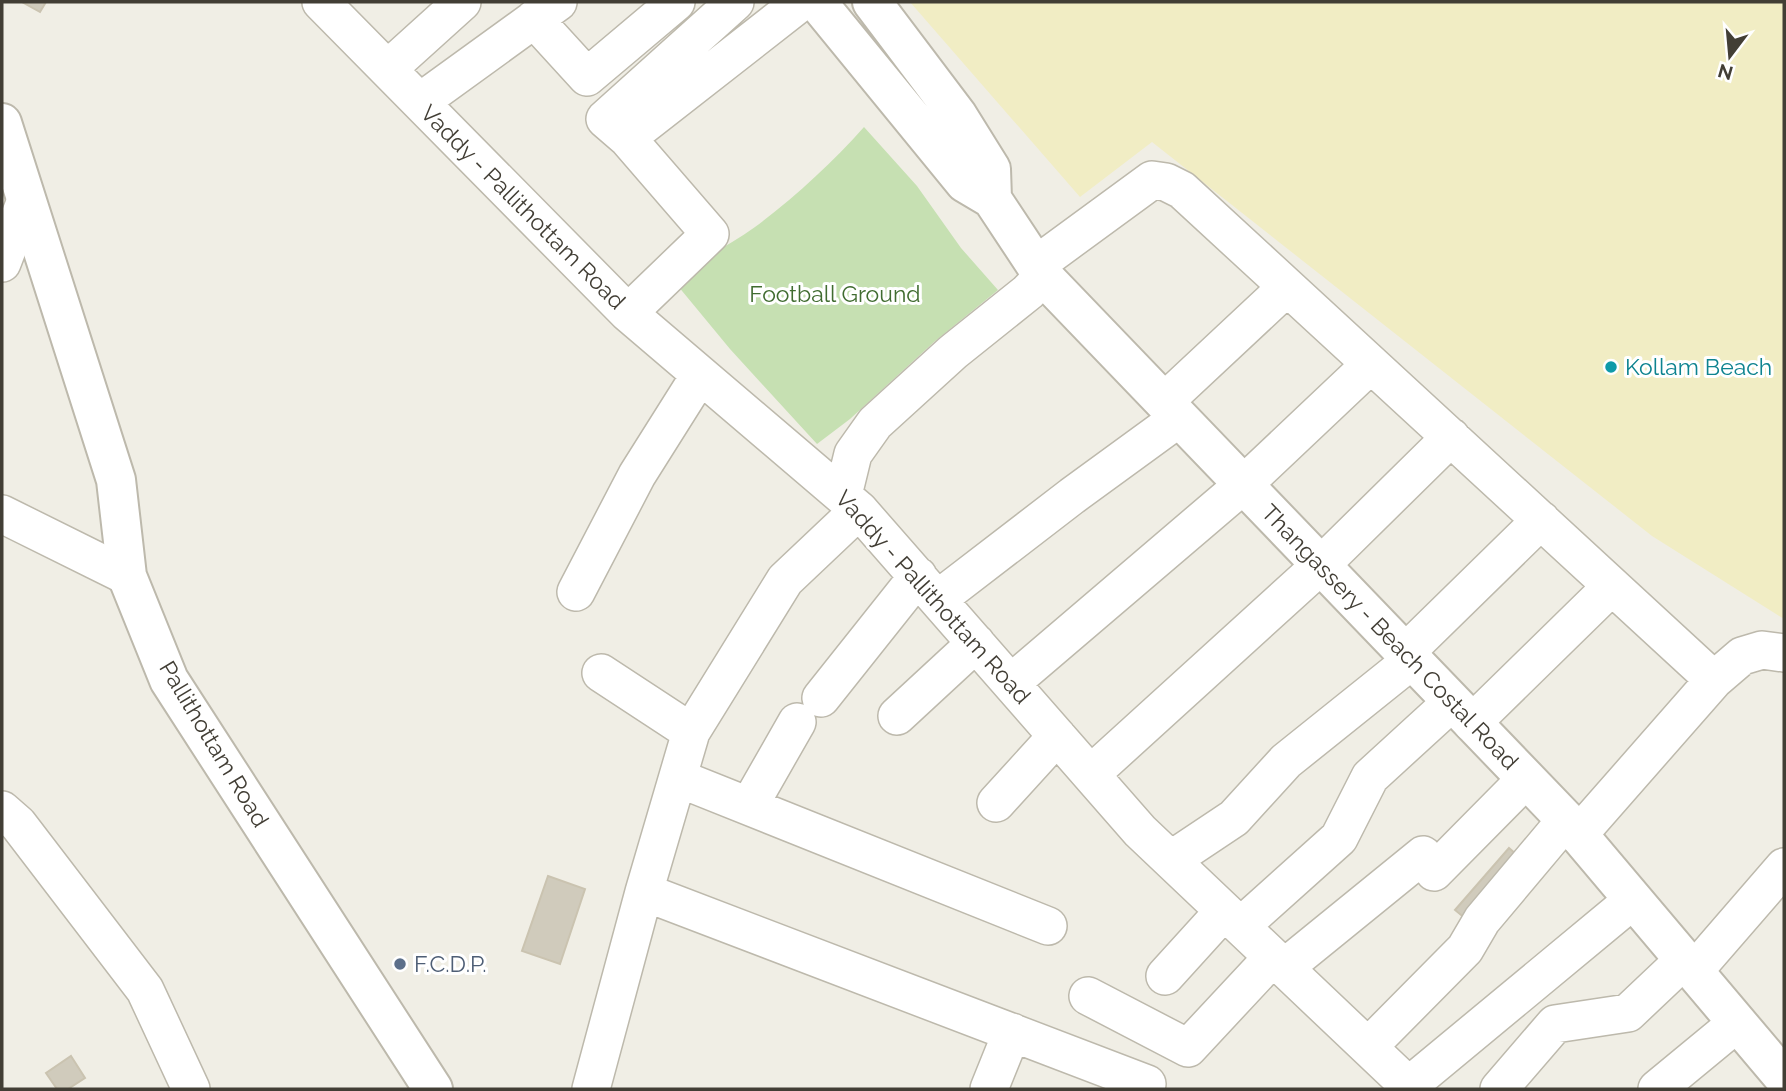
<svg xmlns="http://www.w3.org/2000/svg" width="1786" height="1091" font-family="Raleway,sans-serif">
	<rect width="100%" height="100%" fill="#f0eee5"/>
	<path fill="#c6e0b2" d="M864,127l53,59 44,62 37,42 -64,52 -84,77 -33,25 -87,-95 -57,-69c26,-21 56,-34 82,-53 39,-29 77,-64 109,-100z"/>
	<path fill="#f1edc4" d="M910,2h874v617l-132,-83 -500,-394 -72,55z"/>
	<path fill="#d0cbbc" stroke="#cac3b0" stroke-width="2" d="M22,2h24l-6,10z
		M1509,848l33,29 -53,61 -34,-28z
		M548,876l37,13 -25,75 -38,-13z
		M71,1056l14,22 -17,11h-11l-11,-16z"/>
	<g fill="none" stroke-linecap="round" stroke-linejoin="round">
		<defs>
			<path id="minor" d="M321,2l307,311 231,197 281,321 272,258
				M534,19l53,58 89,-75
				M400,58l62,-56
				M420,102l138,-100
				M627,138l-22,-19 130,-117
				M2,263l24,-63
				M1036,265l116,-85 14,2 16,8 532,490
				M628,313l82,-79 -83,-96 174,-136
				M1164,402l123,-115
				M843,495l10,-41 22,-31 78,-71 75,-60 15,-16
				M2,514l125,62
				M576,592l61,-117 63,-100
				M938,599l134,-103 107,-78
				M1405,653l136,-133
				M601,673l90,59
				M1011,683l232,-198 128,-121
				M821,698l97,-122
				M897,716l79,-73
				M1472,723l140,-137
				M1091,774l230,-209 130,-128
				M678,778l370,148
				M996,803l61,-67
				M749,806l48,-84
				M2,810l16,14 127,166 46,99
				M1578,835l136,-155 28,-24 20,-6 22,3
				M1171,860l63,-42 52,-57 126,-101
				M644,892l503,192
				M1241,926l98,-88 31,-61 82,-75
				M1284,968l139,-113 11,17 92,-93
				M1694,971l90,-104
				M1165,976l59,-65
				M1088,996l100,52 85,-91
				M1368,1047l97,-98 17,-29 84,-100
				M591,1089l53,-197 47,-160 94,-152 74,-70
				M989,1089l23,-57
				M1405,1089l228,-189
				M1499,1089l56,-65 73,-11 56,-53
				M1657,1089l80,-66"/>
			<path id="tertiary" d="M817,2l148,181 27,16 51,77 523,544 218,258
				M872,2l86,114 33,53 1,30
				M2,123l114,357 11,96 42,104 264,409"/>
		</defs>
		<use href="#minor" stroke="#bdb9ac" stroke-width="40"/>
		<use href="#tertiary" stroke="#bdb9ac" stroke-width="42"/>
		<use href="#minor" stroke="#fff" stroke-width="37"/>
		<use href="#tertiary" stroke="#fff" stroke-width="38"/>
	</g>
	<circle fill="#0f9aa8" stroke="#fff" stroke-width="2.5" cx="1611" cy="367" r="7"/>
	<circle fill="#5c6f8a" stroke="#fff" stroke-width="2.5" cx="400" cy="964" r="7"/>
	<g text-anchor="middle" stroke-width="6" stroke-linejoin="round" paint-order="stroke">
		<g font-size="23" fill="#423e35" stroke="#fff">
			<text transform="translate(523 207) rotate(45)" y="8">Vaddy - Pallithottam Road</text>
			<text transform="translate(933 597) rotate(48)" y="8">Vaddy - Pallithottam Road</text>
			<text transform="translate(1390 637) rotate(46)" y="8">Thangassery - Beach Costal Road</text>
			<text transform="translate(214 744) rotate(59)" y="8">Pallithottam Road</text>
		</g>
		<g font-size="23" fill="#406c30" stroke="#fff">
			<text x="835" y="302">Football Ground</text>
		</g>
		<g font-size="23" fill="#0d838f" stroke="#fff" text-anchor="start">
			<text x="1625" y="375">Kollam Beach</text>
		</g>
		<g font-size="23" fill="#4e5e75" stroke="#fff" text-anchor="start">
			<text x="414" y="972">F.C.D.P.</text>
		</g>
	</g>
	<rect width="1786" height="1091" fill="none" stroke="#423e35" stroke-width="7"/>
	<g transform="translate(1730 56) rotate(196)" stroke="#ffffff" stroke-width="5" paint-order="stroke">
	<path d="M0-5L12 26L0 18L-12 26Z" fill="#423e35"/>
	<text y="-10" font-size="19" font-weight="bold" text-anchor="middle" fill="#423e35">N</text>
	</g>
</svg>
